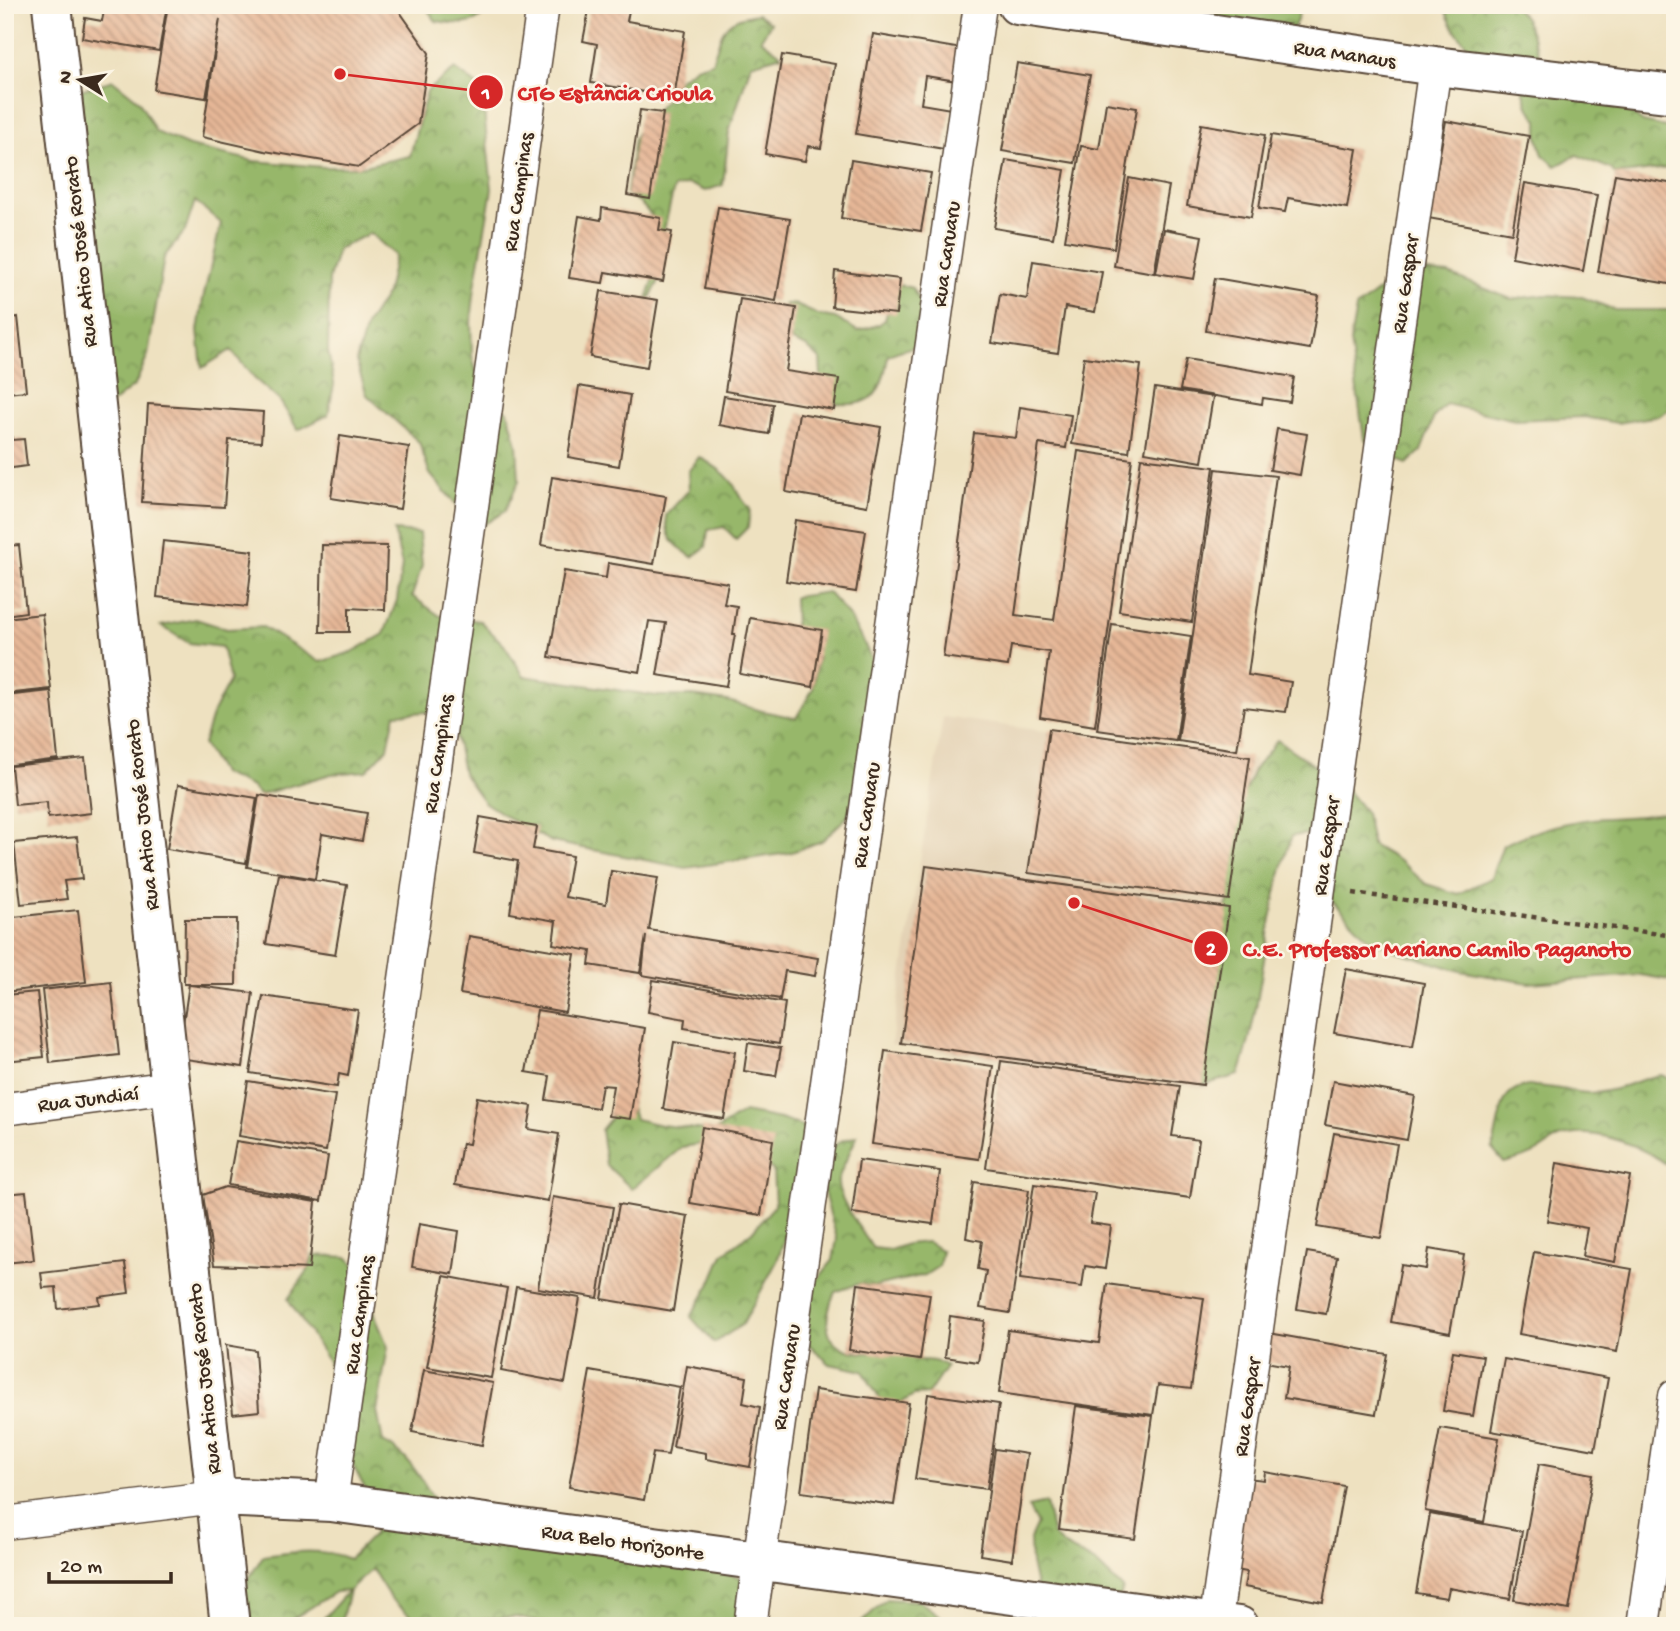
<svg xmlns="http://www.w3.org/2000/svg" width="1680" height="1631" font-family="'Gochi Hand',sans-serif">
	<defs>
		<pattern id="forest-crowns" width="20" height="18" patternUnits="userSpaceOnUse" patternTransform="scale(1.75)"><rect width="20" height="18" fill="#97b76a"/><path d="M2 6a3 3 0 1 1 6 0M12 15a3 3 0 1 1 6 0" fill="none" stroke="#7c9557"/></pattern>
		<pattern id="building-back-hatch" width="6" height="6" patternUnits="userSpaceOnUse" patternTransform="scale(1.75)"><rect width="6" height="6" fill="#e6b797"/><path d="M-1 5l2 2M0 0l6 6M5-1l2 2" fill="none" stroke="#bc957b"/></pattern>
	</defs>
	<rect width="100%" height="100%" fill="#fcf5e5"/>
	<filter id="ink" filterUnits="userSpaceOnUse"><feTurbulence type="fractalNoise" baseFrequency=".0143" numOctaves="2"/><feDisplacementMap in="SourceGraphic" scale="14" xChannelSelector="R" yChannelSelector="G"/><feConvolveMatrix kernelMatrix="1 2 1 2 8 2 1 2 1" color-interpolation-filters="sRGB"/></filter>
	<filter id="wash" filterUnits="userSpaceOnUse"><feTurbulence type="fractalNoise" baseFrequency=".00686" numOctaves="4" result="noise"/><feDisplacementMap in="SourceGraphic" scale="28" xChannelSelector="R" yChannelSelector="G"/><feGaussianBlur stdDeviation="1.57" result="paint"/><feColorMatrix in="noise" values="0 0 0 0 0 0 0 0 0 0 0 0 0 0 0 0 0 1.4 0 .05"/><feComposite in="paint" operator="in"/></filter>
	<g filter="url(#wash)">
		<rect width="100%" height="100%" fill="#eee1c0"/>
		<path fill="#e3d1b4" d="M943,717l312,43 -47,329 -317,-44z"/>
		<path fill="url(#forest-crowns)" stroke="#697044" stroke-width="2" d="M424,5h64c-7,24 -33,19 -52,16z
			M1156,5h144l-2,13 -7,15 -125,-20z
			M1444,5h69l12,13 19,50 69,31 30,23 32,7v39c-20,0 -40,6 -60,6l-4,-5 -34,-14 -21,11 -13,-11 -5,-17v-18l-10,-14 -5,-17c-31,-21 -69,-45 -79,-84z
			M758,14l13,9 -10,16 21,16 -31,9 -22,67 -6,54 -18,6 -15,-7 -16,4 -10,42 -6,53 -16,30 12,-35v-60l-13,-14 -14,-10 7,-56 9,-14 28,-30 8,-15 17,-12 16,-5c12,-32 8,-43 46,-48z
			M455,69l29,21 1,32 7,67 -17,98 -4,35 1,34 9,32 27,24 9,32 2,37 -14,30 -28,18 -47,-55 -11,-32 -52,-47 -11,-34 11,-37 20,-31 8,-38 -25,-22 -32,16 -9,30 -1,72 6,33 -6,31 -30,15 -18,-29 -26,-23 -23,-28 -29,18 -4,-37 5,-32 18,-76 -26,-22 -10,30 -21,26 -16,98 -13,30 -28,22 -27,-317 33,-10 26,21 17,31 33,14 65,15 70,6h35l51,-11 17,-65z
			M1416,271l33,3 62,25 35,-4 36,2 33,13h60v96l-17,10 -41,7 -33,-6 -69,3 -69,-16 -12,13 -13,34 -14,13 -31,-13 -12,-12 -14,-97 6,-34 26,-20z
			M895,284l17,4 13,22 -4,33c-11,7 -23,6 -33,13 -6,38 -15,53 -55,47l-11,-14 -2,-30 -13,-12 -17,-7 -10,-27 5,-9h9l24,11 17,3 23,13 20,-6 7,-5z
			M699,457c11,6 24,14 32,24 7,10 10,19 19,28l-2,18 -12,12 -12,-12 -16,3 -2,17 -14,10c-20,-14 -25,-17 -26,-42l23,-25 -1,-18z
			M394,531l25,2 3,33 -10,30 28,20 40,5 24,24 20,31 133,20h36l35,5 34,10 34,7 17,-29 5,-33 -23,-26 -1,-33 34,-5 20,23 17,30 14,33 -18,108 -14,31 -25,24 -33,12 -103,15 -134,-26 -31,-16 -37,-24 -21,-29 -7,-36 -29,-25 -32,2 -7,34 -22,23 -35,3 -72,21 -7,-8 -31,-14 -18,-29 10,-32 17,-32 -8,-33 -33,-4 -28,-17 35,-7 31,10 36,-2 57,35 32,-10 32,-18 13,-34 5,-35z
			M1277,740l66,45 23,28 6,32 29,17 25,22 32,10 33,-16 12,-33c32,-15 65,-25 101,-27 24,-1 47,-1 71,-9v172l-34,-6 -112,8 -69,-12 -64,-20 -29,-14 -48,-49 5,-56 -32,4c-28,77 -27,161 -53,239l-36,10 -11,-39 22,-112 15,-34 -3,-26 14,-72 14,-32z
			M1661,1075l14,6v89c-30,-22 -80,-46 -117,-32 -6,3 -12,9 -18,12 -11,7 -24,10 -36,13l-12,-14c5,-15 6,-32 12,-47 12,-30 61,-9 85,-9 27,0 47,-14 72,-18z
			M628,1097l7,22 26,6 54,6 29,-19 36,7 31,10 -13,68 -21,64 -34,63 -29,19 -23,-26 19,-32 13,-31 29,-22 23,-27 -2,-35 -29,-20 -30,-8 -32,5 -50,42 -26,-24 -5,-35z
			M857,1136c-5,13 -16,32 -19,45 -2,15 25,53 35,67l17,2 17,-6 20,-2 15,9 -3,15 -14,9 -50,11 -17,-2 -23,8c-15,33 -10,60 32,61 7,0 14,-2 22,-1 11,1 22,7 32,8 13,1 13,0 26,6l-19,28 -14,1 -15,9 -17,-1 -19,-32 -33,-7 -26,-24 7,-52 22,-28 4,-21 -14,-50 3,-37 15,-11z
			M313,1255l34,2 25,25 2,32 14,33 -11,64 6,31c24,12 38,35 51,58l317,80 12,46h-207l-40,-9 -33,2 -20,7h-27l-19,-5 -26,-22 -19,-30 -23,22 -9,35h-18l2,-8 24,-27 -13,1 -53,34 -38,-1v-39l19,-30c29,-4 58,-9 86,3l26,-26 -6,-37 -35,-66 -1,-34 -5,-35 -40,-62 21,-30z
			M1046,1503l7,33 13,11 30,16 27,26 -13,37h-62l-5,-7 -12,-56 -1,-24 7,-15 -9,-17z
			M886,1599l33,2 35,25h-96z"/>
		<g id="blocks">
			<path fill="url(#building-back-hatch)" d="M105,5h62l-8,46 -77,-13 3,-20 17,3z
				M168,5h227l34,48 -11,71 -59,43 -94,-16 -63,-14 18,-118 -14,79 -52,-8z
				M590,5h40l-3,16 58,10 -11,66 -83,-14 6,-39 -14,-3z
				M873,34l89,15 -5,32 -32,-5 -4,28 30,5 -7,40 -88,-15z
				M782,55l53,9 -14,84 -13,-2 -3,15 -40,-7z
				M1017,63l73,12 -15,88 -73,-12z
				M1106,103l31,5 -23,140 -49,-8 16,-94 18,3z
				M640,110l23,3 -13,86 -23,-4z
				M1446,121l83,15 -17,97 -84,-15z
				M1201,124l64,11 -14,82 -64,-11z
				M1271,135l86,14 -10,59 -59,-10 -3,14 -26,-4z
				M851,160l80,13 -10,58 -80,-13z
				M1006,160l59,10 -12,68 -59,-10z
				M1615,174l60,10v101l-77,-13z
				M1129,178l40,8 -15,87 -40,-7z
				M1525,183l72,12 -14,76 -71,-14z
				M718,207l72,12 -14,82 -72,-12z
				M602,208l59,10 -2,12 13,2 -9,50 -58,-10 -2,11 -34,-5 10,-62 22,4z
				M1164,229l38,7 -8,43 -38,-6z
				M1033,261l69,11 -7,40 -30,-5 -7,46 -66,-10 8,-49 27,5z
				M835,271l65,8 -4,35 -64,-7z
				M1215,278l104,18 -9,53 -104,-18z
				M601,291l57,9 -11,67 -57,-10z
				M740,299l56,9 -10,63 53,8 -5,31 -109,-19z
				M18,317l8,74 -19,2 5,47 12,-1 3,27 -22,3v-150z
				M1084,357l57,8 -12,87 -57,-8z
				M1186,359l108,18 -4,25 -27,-4 -1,6 -82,-14z
				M579,386l51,9 -11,71 -51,-9z
				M1155,388l58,9 -11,65 -57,-10z
				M724,396l49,8 -4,30 -50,-9z
				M148,404l115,8 -2,30 -32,-2 -5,67 -82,-5z
				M1020,407l51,8 -5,33 -27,-4 -24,171 39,5 24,-169 54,8 -37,267 -55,-9 9,-65 -38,-6 -3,20 -65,-9 31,-224 42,5z
				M799,413l82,14 -14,79 -81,-14z
				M1277,429l30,5 -7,41 -30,-5z
				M340,436l69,11 -9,62 -69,-11z
				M1141,458l73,9 -22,155 -73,-11z
				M1216,469l60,7 -28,199 43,7 -5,30 -42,-5 -7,43 -59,-9z
				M552,477l114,19 -12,68 -113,-19z
				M5,495h2l4,42 -6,1z
				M795,520l71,11 -10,61 -70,-11z
				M163,541l90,10 -6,56 -90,-10z
				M19,545l7,67 -21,3v-69z
				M322,545l65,1 -2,64 -36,-2v24h-29z
				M608,563l120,20 -4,21 13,2 -4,28h2l-9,52 -69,-11 9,-52 -17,-2 -9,51 -91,-15 15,-86 42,7z
				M42,614l9,75 -46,5v-76z
				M750,618l72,12 -9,57 -73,-13z
				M1112,624l79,12 -15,105 -79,-11z
				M51,691l7,68 -53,7v-70z
				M1049,729l201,28 -21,143 -201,-27z
				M85,758l6,55 -43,5 -1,-16 -32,3 -4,-39z
				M178,785l79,13 -11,65 -79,-14z
				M259,795l108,18 -5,28 -40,-7 -7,45 -68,-12z
				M480,817l57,10 -4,22 39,7 -7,41 41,7 5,-33 47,7 -9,52 169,28 -3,18 -30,-5 -5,28 -138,-24 4,-39 -6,37 -51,-8 2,-14 -38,-7 3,-23 -46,-8 8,-52 -44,-8z
				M77,837l5,42 -18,2 3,18 -46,5 -7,-61z
				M926,866l303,42 -26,177 -302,-42z
				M279,874l68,11 -12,70 -69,-11z
				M78,910l8,72 -81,10v-74z
				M185,919h52l-1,66h-46l63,8 -10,74 -65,-9 11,-74h-5z
				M469,936l106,18 -10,58 -105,-18z
				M1346,969l78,14 -11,64 -79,-14z
				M653,980l132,23 -6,41 -95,-16 1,-9 -37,-7z
				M111,982l8,73 -69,8 -8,-73z
				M37,992l7,65 -39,4v-66z
				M263,996l95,14 -10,66 -9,-2 -2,13 -87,-14z
				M537,1010l108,18 -15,91 -22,-3 5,-30 -11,-1 -4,23 -52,-8 4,-24 -24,-4z
				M674,1042l61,10 -11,67 -61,-10z
				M748,1043l33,5 -5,28 -32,-5z
				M885,1051l108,15 -14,93 -107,-15z
				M1001,1061l179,25 -8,50 27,4 -9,58 -204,-30z
				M248,1081l87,14 -9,56 -87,-15z
				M1333,1081l82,15 -8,44 -82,-15z
				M477,1097l55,9 -4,23 31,5 -11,67 -93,-16 7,-42 7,1z
				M702,1127l71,13 -12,75 -71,-12z
				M1334,1133l63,11 -16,94 -64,-11z
				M236,1141l92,15 -7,45 -93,-16z
				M859,1160l81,11 -7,53 -81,-11z
				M1557,1163l73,13 -15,86 -33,-6 5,-28 -40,-7z
				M974,1182l55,8 -19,123 -30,-5 6,-37 -8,-2 4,-28 -16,-3z
				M1034,1184l61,9 -5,30 21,3 -6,43 -20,-3 -3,21 -62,-8z
				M225,1187l91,15 -7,67 -95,-4 -11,-70z
				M26,1192l8,68 -29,3v-69z
				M553,1197l60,10 -15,91 -60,-10z
				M619,1204l69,12 -15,95 -71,-12z
				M419,1224l40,7 -6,43 -41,-7z
				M1429,1249l35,6 -14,78 -59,-11 10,-57 25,4z
				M1307,1252l30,5 -11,57 -29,-5z
				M1534,1252l98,17 -15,83 -98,-18z
				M125,1263l4,30 -30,4 1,7 -42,5 -2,-22 -13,1 -2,-15z
				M444,1276l63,12 -16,90 -64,-11z
				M858,1284l72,10 -10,66 -71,-10z
				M1107,1284l97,14 -13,91 -33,-4 -5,30 -154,-22 9,-63 91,13z
				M516,1287l64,11 -15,85 -64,-12z
				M950,1316l35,5 -7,41 -33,-5z
				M1269,1333l118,21 -11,60 -92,-16 5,-32 -24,-4z
				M226,1345l29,5 4,61 -26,3z
				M1453,1351l30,5 -10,60 -30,-5z
				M1504,1359l104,19 -13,72 -104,-19z
				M687,1366l60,11 -4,26 17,4 -10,60 -44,-8v-6l-33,-6z
				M424,1370l69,13 -11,62 -70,-13z
				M590,1371l90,16 -12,68 -15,-2 -9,47 -75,-13z
				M815,1390l94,13 -15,102 -93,-13z
				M928,1394l71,10 -12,85 -72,-10z
				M1076,1406l77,10 -18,123 -76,-10z
				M1440,1428l59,10 -15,84 -59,-11z
				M995,1449l32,5 -15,106 -32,-5z
				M1539,1464l54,10 -24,136 -55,-10z
				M1265,1472l79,14 -21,116 -79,-15 3,-15 -16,-3 16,-91 17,2z
				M1430,1514l92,17 -12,68 -61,-11 -2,10 -31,-5z
				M793,1618l40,6v2h-41z"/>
		</g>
	</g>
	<g filter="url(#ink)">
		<use href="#blocks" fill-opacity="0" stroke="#564536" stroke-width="2"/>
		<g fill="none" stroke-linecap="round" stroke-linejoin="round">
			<defs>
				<path id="street" d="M5,1109l166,-22
					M331,1502l212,-1497
					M5,1523l211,-26
					M750,1626l230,-1621
					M1215,1626l220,-1560
					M1643,1626l32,-230"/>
				<path id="secondary" d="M52,5l178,1621
					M1017,5l418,61 240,28
					M216,1497l115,5 908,124"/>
			</defs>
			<use href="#street" stroke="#564536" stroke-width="35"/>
			<use href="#secondary" stroke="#564536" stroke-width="42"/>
			<path stroke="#564536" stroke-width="4.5" stroke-dasharray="5 5" stroke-linecap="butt" d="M1353,893l322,43"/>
			<use href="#street" stroke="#fff" stroke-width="32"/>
			<use href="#secondary" stroke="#fff" stroke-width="38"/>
		</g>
	</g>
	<g text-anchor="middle" stroke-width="5" stroke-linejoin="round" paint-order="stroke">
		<g font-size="21" fill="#3b2a1e" stroke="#fcf5e5">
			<text transform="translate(1345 53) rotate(8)" y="7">Rua Manaus</text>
			<text transform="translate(517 192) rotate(-82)" y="7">Rua Campinas</text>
			<text transform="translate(79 252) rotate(-96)" y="7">Rua Atico José Rorato</text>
			<text transform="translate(945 254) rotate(-82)" y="7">Rua Caruaru</text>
			<text transform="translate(1404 284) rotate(-82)" y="7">Rua Gaspar</text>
			<text transform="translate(437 754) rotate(-82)" y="7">Rua Campinas</text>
			<text transform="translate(141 815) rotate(-96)" y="7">Rua Atico José Rorato</text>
			<text transform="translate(865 815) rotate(-82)" y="7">Rua Caruaru</text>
			<text transform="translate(1325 846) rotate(-82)" y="7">Rua Gaspar</text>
			<text transform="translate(88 1098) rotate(-7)" y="7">Rua Jundiaí</text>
			<text transform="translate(358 1315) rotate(-82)" y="7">Rua Campinas</text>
			<text transform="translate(785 1377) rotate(-82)" y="7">Rua Caruaru</text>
			<text transform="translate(203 1379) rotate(-96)" y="7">Rua Atico José Rorato</text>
			<text transform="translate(1246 1407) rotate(-82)" y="7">Rua Gaspar</text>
			<text transform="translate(623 1541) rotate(8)" y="7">Rua Belo Horizonte</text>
		</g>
	</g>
	<path fill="none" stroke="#d62828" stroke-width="2.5" d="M340 74L486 92M1074 903L1211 948"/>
	<g fill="#d62828" stroke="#fcf5e5" stroke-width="2.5">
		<circle cx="340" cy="74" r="7"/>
		<circle cx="1074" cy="903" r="7"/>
		<circle cx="486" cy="92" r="18"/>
		<circle cx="1211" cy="948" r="18"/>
	</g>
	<g font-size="21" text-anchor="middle" font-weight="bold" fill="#fff">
		<text x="486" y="99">1</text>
		<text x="1211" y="955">2</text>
	</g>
	<g font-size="23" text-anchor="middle" font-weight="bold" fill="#d62828" stroke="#fcf5e5" stroke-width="5" stroke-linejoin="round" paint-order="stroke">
		<text x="615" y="100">CTG Estância Crioula</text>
		<text x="1437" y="956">C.E. Professor Mariano Camilo Paganoto</text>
	</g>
	<rect width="1680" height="1631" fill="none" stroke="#fcf5e5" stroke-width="28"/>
	<g transform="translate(80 80) rotate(281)" stroke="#fcf5e5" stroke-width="5" paint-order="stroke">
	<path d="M0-5L12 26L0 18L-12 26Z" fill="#3b2a1e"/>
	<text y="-10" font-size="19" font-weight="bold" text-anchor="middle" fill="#3b2a1e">N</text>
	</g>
	<path d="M49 1572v10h122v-10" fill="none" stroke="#3b2a1e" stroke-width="3.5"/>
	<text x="60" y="1572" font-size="21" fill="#3b2a1e" stroke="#fcf5e5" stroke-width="5" paint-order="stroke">20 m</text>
</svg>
